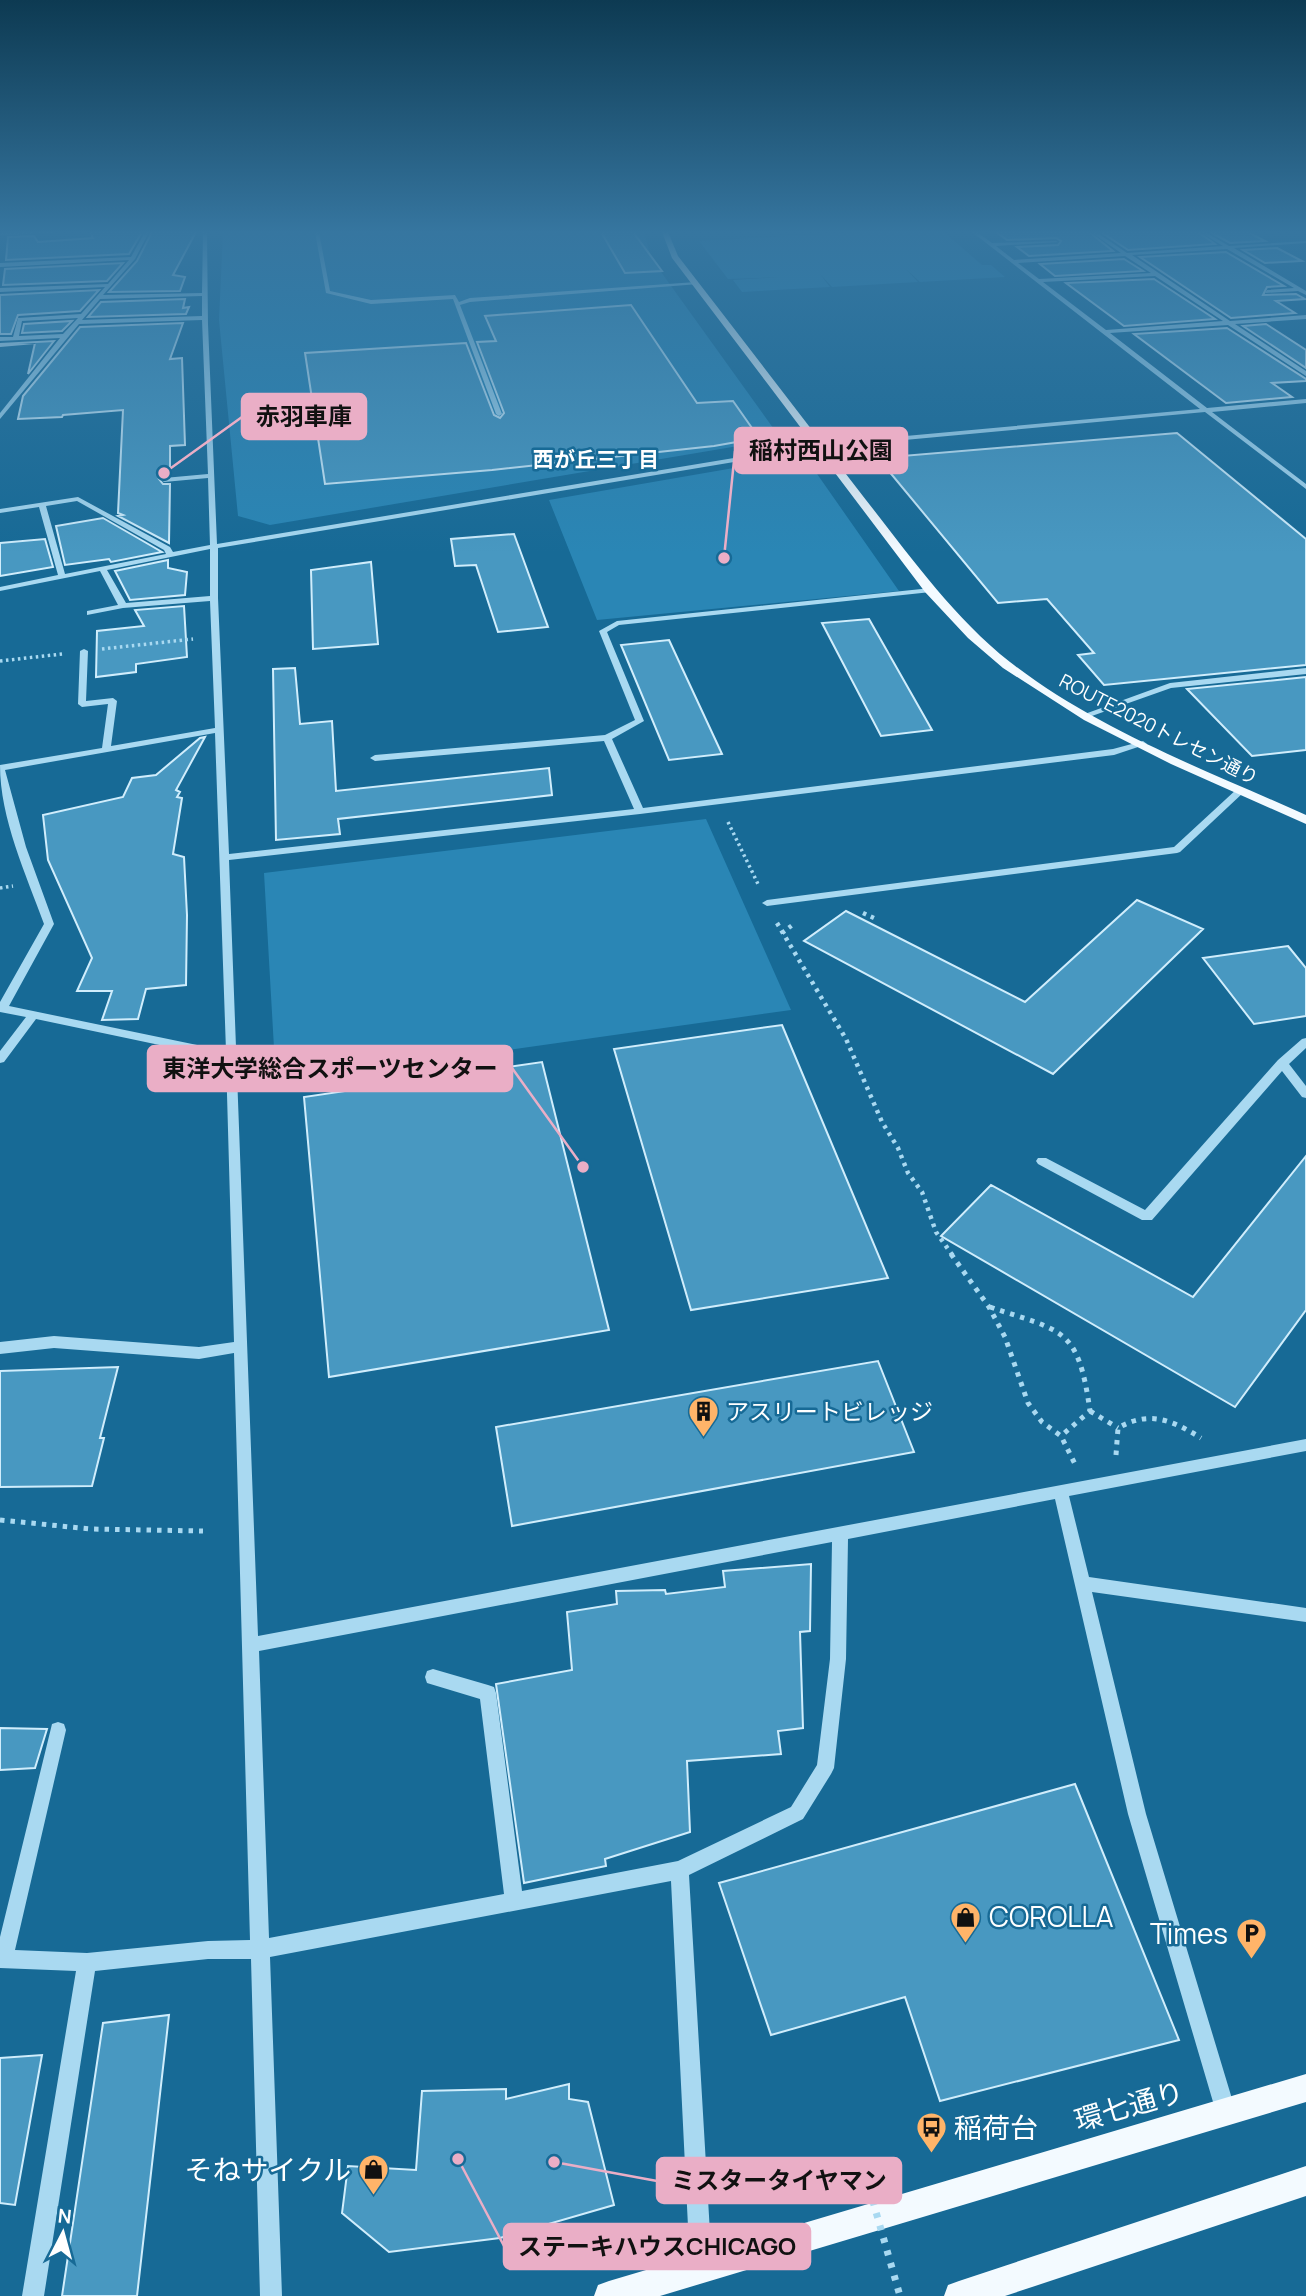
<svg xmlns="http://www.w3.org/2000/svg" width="1306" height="2296" font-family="Manrope,'Noto Sans JP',sans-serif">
	<rect width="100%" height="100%" fill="#176a96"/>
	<path fill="#2a86b5" d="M223,232h421l7,26 125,174 -14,10 -492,83 -32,-9 -19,-196z
		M865,232h79l38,33h9l14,12 -85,5 -14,-13 12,13 -86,5 -12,-13 10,13 -88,5 -9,-12 49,-3 -54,2 -29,-38z
		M791,458l17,3 91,130 -302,29 -48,-120z
		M706,819l85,191 -515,73 -12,-210z"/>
	<path fill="#4898c1" stroke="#d0edfc" stroke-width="2" d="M90,232h52l-13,22 -123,6 2,-23 26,-1 4,6 55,-4z
		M152,232h44l-23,43 12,2 -5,14 -71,1 28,-31z
		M601,232h32l29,39 -37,2z
		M996,232h93l24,19 -84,5 -12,-9 41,-2 3,-4 -5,-3 -49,2z
		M1101,232h97l17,12 -87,6z
		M1210,232h38l17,9 -35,2z
		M1277,248l25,13 -37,2 -22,-13z
		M1226,252l58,34 -17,1 -4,8 33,-1 9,5 -29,2 19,12 -64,5 -91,-61z
		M1124,259l19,12 -88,5 -15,-12z
		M123,263l-16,18 -104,4 2,-16z
		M1154,279l61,40 -91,7 -58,-43z
		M99,290l-19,21 -62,4 -7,19h-11v-39z
		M185,299l-2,9 6,-1 -3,7 -98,3 13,-15z
		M631,305l66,98 36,-2 26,37 -45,8 -222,24 -167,14 -20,-131 161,-10 28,72 6,3 4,-5 -27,-71 19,-1 -11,-25z
		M72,321l-10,10 -40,2 2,-9z
		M183,323l-13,36 12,-1 3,87 -15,1v29l-11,4 4,5h7l-1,59 -51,-27 5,-1 -5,-2 5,-103 -60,5 -1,2 -44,2 5,-23 57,-69z
		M1266,324l40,26v18l-63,-42z
		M1227,328l79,51v2l-34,2 20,14 -66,6 -92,-69z
		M54,341l-26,33 7,-31 -35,3v-2z
		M1177,433l129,106v126l-202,20 -26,-30 16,-2 -47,-54 -49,4 -120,-145z
		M103,518l59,34 -51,10 -2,-3 -44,6 -9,-39z
		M514,534l34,93 -50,5 -22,-67 -21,1 -4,-27z
		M45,539l8,28 -53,9v-33z
		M168,560v8l19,4 -2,23 -55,5 -15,-29z
		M371,562l7,82 -65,5 -2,-79z
		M184,606l3,51 -51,7v8l-40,5 1,-46 47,-5 -9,-16z
		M869,619l63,111 -51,6 -59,-113z
		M669,640l53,114 -53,6 -48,-115z
		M295,668l5,56 32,-3 4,70 213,-23 3,27 -214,24 2,15 -64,6 -3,-171z
		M1306,677v73l-54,6 -65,-67z
		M205,737l-29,53 4,2 -3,5 5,1 -9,56 11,3 3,58 -1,70 -40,4 -8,30 -36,1 10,-29h-35l15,-33 -44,-98 -5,-45 80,-18 9,-19 24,-3 44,-37z
		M1137,900l66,29 -150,145 -249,-133 42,-30 179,91z
		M1288,946l18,22v48l-52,8 -51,-66z
		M782,1025l106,253 -197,32 -77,-261z
		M542,1062l67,268 -280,47 -25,-280z
		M1306,1156v154l-71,97 -294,-171 50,-51 202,112z
		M878,1361l36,91 -402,74 -16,-99z
		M118,1367l-18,71h4l-12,48 -92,1v-116z
		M811,1564l-1,67 -10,1 3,96 -25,3 3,23 -94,7 3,71 -85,27 1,7 -82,17 -28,-199 76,-14 -5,-58 50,-8 -1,-13 49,-1 1,4 59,-7 -2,-16z
		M0,1728l47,1 -12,39 -35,2z
		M1075,1784l104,256 -239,61 -35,-104 -134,38 -52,-152z
		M169,2015l-32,281h-75l41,-273z
		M42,2055l-27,150 -15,-2v-145z
		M569,2084v15l19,3 26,103 -114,33 -111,14 -47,-39 6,-47 68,4 6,-79 84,-2v10z"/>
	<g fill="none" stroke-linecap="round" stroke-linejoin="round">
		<path stroke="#a9d9f1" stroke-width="3.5" stroke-dasharray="2.5 3.5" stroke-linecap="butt" d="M102,649l91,-10
			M0,661l62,-7
			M728,822l31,64
			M0,888l13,-2"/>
		<path stroke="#a9d9f1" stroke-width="4.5" stroke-dasharray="3.5 5" stroke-linecap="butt" d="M863,913l11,5
			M777,923l69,116 36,83 16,26 10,25 14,19 14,40 17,24
			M782,933l13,-10"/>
		<path stroke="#a9d9f1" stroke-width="5" stroke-dasharray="4.5 6" stroke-linecap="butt" d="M951,1254l38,53 16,30 23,66 14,19 19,14 14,28
			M990,1307c73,25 88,19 100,104l-29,25
			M1090,1411l28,17
			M1116,1455l2,-27c31,-18 54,-8 83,10
			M0,1520l91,9 112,2"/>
		<path stroke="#a9d9f1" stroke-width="7" stroke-dasharray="5 8" stroke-linecap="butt" d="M735,2190l16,4 111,-31"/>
		<path fill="#a9d9f1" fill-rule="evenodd" d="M55,232l-2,1 -53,2v-2z
			M145,232h4l-14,27 -32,36 99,-2 1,-61h4l1,92 9,220 601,-100 382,-35 -228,-177h5l15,11 64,-2 2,1 -62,4 18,14 107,-7 -30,-21h5l31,21 96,-7 -23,-14h5l24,14 77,-5v2l-72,5 72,43v4l-8,-4 -33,2 2,-3 27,-2 -67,-39 -95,6 98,66 76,-6v4l-71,5 71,47v5l-78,-51 -118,8 97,75 99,-9v4l-94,9 94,72v5l-101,-77 -387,36 -600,100v50l11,256 405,-45 -30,-68 -229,20 -5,-3 5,-3 230,-20 30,-15 -36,-89 18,-10 314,-33 4,2 -4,2 -312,33 -12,7 37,89 -32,18 31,69 470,-59 30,-8 4,3 -33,11 -474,59 -411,46 29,776 1048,-197v12l-237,45 20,81 217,31v14l-214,-30 54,222 90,298 -3,7 -7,3 -7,-3 -3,-7 -88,-298 -73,-315 -207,40 -2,120 -12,109 -3,6 -28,45 -114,56 23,392 -3,8 -8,3 -8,-3 -3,-8 -19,-386 -401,76 12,339h-22l-9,-337h-43l-113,12 -51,325h-22l54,-325 -76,-3v-31l52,-213 6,-2 6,2 2,6 -51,220 72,3 121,-12 42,-1 -16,-587 -35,6 -145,-11 -54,6v-12l54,-6 145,11 35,-5 -8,-283 -190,-40 -32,43 -4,1v-12l26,-34 -26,-5v-10l44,-78c-18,-50 -44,-105 -44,-159l102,-17 6,-44 -26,3 -4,-3 2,-53 4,-2 4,2 -2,50 27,-3 4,3 -6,45 104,-18 -5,-127 -87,7 -36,7v-4l31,-6 -18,-34 -100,20v-4l58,-12 -19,-68 -39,6v-4l78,-12 92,50 3,5 37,-7 -2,-67 -44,4 -3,-2 3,-2 44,-4 -6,-154 -123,4 -79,95v-6l60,-75 -60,3v-4h13l5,-19 63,-4 24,-27 -105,5v-4l108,-4 21,-24 -129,7v-4l131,-6zM1125,256l26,17 -112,6 -21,-16zM1155,276l68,45 -117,9 -63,-48zM202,296v20l-120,4 18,-21zM78,318l-15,16 -44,2 3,-15zM77,501l87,49 2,4 -101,20 -19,-68zM210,549v47l-84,7 -19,-33zM215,733l11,318 -217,-45 45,-82 -28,-77 -21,-77zM832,1542l-2,117 -13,106 -26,42 -113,54 -156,30 -26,-198 -2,-6 -6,-2 -55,-16 -6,2 -2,6 2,6 53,16 24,195 -235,44 -10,-287z
			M315,232h4l11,59 41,9 84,-5 4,7 11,-4 226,-16 3,2 -229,18 -10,3 42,109 -3,2 -3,-2 -43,-115 -82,5 -45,-11z
			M1306,668v6l-135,14 -82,29 -7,-2 88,-32z
			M1241,787l5,3 -2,2 -64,60 -3,1 -410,53 -5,-3 5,-3 407,-53 64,-59z
			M1306,1038v10l-17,16 17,22v12l-4,-1 -20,-26 -130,149h-10l-104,-56 -2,-3 2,-3h8l99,52 133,-150 24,-21z"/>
		<path fill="#f3faff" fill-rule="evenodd" d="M662,232h6l10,24c63,81 125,163 188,244 45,57 86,116 144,162 87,68 196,108 296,153v9l-135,-60 -87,-44 -81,-52 -35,-30 -43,-46 -158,-209 -95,-125z
			M1306,2074v28l-646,194h-66l4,-11 11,-4z
			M1306,2166v30l-301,100h-61l4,-11 11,-4z"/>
		<path stroke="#a9d9f1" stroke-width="7" stroke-dasharray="5 8" stroke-linecap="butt" d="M862,2163l38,133"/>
	</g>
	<linearGradient id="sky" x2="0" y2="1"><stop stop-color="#0d3a52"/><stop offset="0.42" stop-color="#3676a0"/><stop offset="1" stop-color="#3676a0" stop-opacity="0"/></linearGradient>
	<rect width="1306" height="553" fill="url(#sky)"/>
	<defs>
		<symbol id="building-pin" viewBox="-11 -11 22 30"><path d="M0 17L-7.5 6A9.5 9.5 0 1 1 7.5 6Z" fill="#ffb469" stroke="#176a96"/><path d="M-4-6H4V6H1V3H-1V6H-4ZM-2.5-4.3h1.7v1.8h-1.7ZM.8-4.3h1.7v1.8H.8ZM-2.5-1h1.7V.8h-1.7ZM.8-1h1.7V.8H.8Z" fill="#111"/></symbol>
		<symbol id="shop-pin" viewBox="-11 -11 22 30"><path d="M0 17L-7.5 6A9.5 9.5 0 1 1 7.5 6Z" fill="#ffb469" stroke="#176a96"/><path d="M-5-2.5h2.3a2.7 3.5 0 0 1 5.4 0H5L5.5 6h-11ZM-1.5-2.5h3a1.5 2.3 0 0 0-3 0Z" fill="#111"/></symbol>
		<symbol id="parking-pin" viewBox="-11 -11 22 30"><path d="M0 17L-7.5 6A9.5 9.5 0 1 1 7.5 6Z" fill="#ffb469" stroke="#176a96"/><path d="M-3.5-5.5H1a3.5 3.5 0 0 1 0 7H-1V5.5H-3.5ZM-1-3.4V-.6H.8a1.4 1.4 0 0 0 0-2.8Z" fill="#111"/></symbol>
		<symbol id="bus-pin" viewBox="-11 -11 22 30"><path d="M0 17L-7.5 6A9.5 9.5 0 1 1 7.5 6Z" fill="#ffb469" stroke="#176a96"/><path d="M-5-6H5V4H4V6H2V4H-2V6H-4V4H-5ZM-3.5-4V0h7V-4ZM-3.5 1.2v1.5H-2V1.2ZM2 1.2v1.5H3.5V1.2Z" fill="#111"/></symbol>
	</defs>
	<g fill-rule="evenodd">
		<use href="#building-pin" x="686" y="1394" width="35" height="47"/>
		<use href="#shop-pin" x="948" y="1900" width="35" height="47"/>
		<use href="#parking-pin" x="1234" y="1916" width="35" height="47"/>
		<use href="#bus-pin" x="914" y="2110" width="35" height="47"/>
		<use href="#shop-pin" x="356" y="2152" width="35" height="47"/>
	</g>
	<g text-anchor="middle" stroke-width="5" stroke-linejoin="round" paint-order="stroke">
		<g font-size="19" fill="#fff" stroke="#176a96">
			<text transform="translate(1159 729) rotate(27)" y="7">ROUTE2020トレセン通り</text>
		</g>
		<g font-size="21" font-weight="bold" fill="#fff" stroke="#176a96">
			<text x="596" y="467">西が丘三丁目</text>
		</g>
		<g font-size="23" fill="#fff" stroke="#176a96" text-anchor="start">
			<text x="726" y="1420">アスリートビレッジ</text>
		</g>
		<g font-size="28" fill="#fff" stroke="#176a96" text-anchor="start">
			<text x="989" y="1927">COROLLA</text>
			<text x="1228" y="1944" text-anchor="end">Times</text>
			<text x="954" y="2138">稲荷台</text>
			<text x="351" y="2180" text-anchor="end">そねサイクル</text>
		</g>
		<g font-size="28" fill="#fff" stroke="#176a96">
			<text transform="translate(1129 2106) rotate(-16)" y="10">環七通り</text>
		</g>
	</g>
	<path fill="none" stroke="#eaaec6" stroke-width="2.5" d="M164 473L242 417M724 558L735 451M583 1167L512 1068M554 2162L657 2181M458 2159L504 2246"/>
	<g fill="#eaaec6" stroke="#176a96" stroke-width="2.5">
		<circle cx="164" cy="473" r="7"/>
		<circle cx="724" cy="558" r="7"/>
		<circle cx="583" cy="1167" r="7"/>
		<circle cx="554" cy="2162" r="7"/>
		<circle cx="458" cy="2159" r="7"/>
	</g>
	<g fill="#eaaec6" stroke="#eaaec6" stroke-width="2.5">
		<rect x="242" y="394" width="124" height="45" rx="7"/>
		<rect x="735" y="428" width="172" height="45" rx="7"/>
		<rect x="148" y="1046" width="364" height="45" rx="7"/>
		<rect x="657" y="2158" width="244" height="45" rx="7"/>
		<rect x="504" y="2224" width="306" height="45" rx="7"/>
	</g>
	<g font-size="24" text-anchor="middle" font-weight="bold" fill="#111">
		<text x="304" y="425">赤羽車庫</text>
		<text x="821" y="459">稲村西山公園</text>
		<text x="330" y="1077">東洋大学総合スポーツセンター</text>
		<text x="779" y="2189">ミスタータイヤマン</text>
		<text x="657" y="2255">ステーキハウスCHICAGO</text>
	</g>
	<g transform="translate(63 2233) rotate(6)" stroke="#176a96" stroke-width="5" paint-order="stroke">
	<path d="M0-5L12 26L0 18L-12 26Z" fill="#ffffff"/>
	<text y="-10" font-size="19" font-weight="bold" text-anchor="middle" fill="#ffffff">N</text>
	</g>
</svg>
